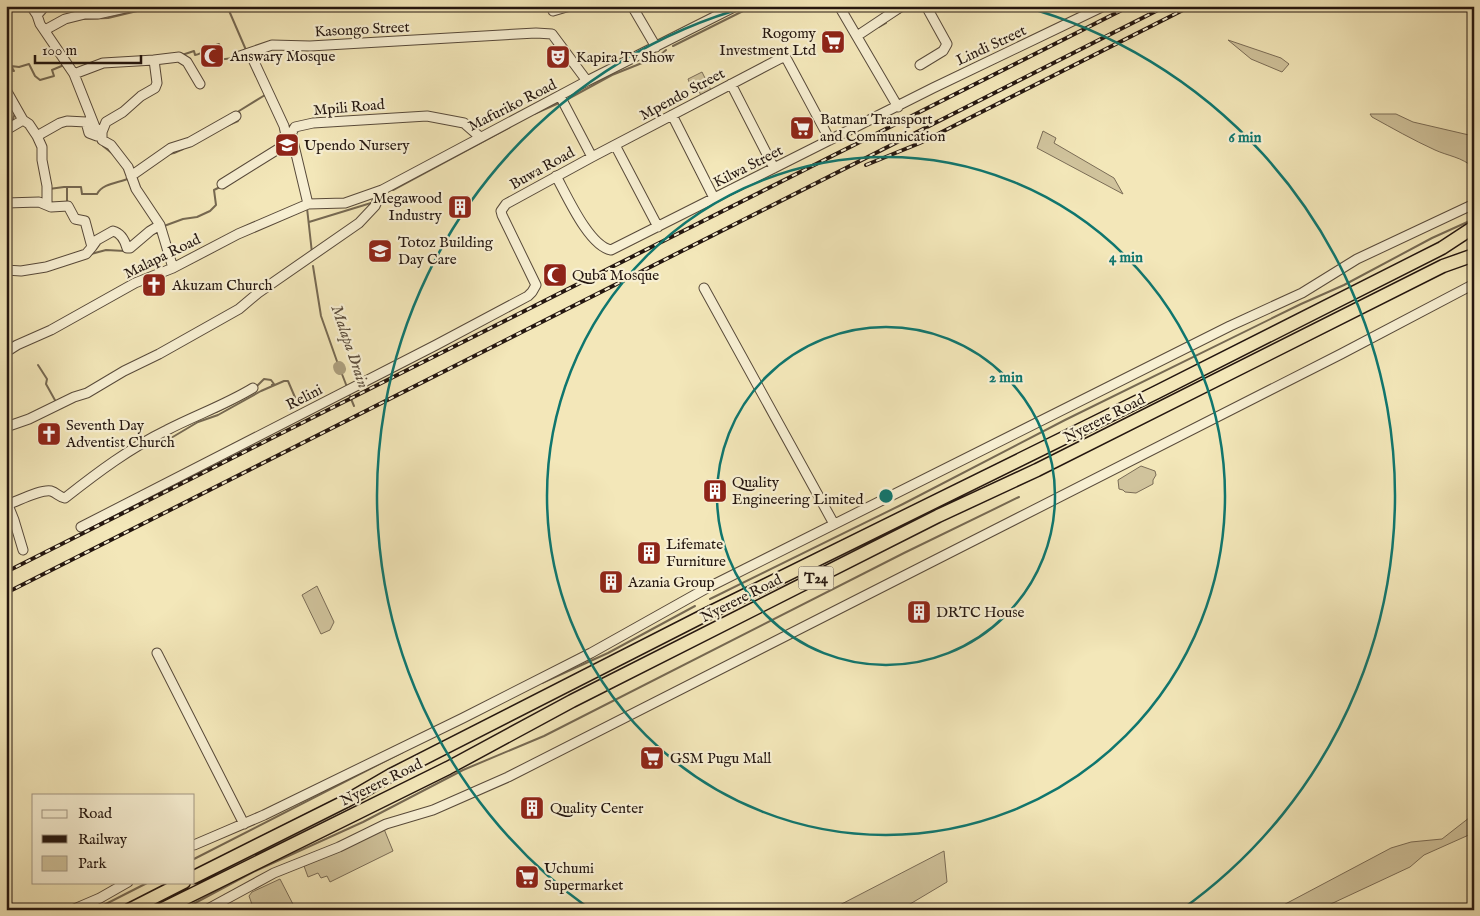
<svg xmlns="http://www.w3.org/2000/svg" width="1480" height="916" font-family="'IM FELL English',serif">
	<rect width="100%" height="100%" fill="#f3e7b9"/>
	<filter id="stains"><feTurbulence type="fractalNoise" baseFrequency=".004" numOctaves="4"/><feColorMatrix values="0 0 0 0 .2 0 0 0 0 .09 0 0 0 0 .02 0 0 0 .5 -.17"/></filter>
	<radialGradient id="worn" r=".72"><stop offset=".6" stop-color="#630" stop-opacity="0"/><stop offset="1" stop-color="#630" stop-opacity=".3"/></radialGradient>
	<path fill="#d0c39c" stroke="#7a6c56" d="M1228,40l53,18 8,6 -7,8 -31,-13z
		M702,72l11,22 -10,5 -9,-17 -4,2 -2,-5z
		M1370,114h26l17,8 56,13h5v33c-12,-11 -26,-12 -39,-18 -22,-10 -43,-22 -63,-33z
		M1043,131l13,7 -2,5 60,35 9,16 -86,-46z
		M1141,466l14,5 1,4 -3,5v4l-17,9 -11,-1 -2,-2 -4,-1 -1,-9z
		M317,586l17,36 -4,8 -9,4 -19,-39z
		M1474,814v17l-3,3 -47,21 -14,12 -92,43h-44l117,-62 20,-6 31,-3z
		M384,829l9,22 -63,31 -3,-6 -6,2 -3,-5 -10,4 -4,-11z
		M944,851l3,31 -47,28h-70z
		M280,879l16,31h-42l-5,-14 3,-4z"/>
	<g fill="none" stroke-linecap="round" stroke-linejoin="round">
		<path stroke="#766952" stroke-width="2" d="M227,6l19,44
			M80,19l28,-1 50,-12
			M888,20l23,-14
			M879,27l7,-4
			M673,46l80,-40
			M203,52v11l13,-3 18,-2
			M182,55l12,-4 1,4c9,-2 15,-8 24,-11l2,15
			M659,56l7,-6
			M6,70l8,1 -3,-5 8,1 10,-3 6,12 5,4 14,-4 -2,-6 12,-5
			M566,100l46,-25 45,-18
			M534,114l25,-11
			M6,124l7,-5 2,-6
			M224,127l14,-6 2,-5 -1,-5 26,-16
			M103,146l10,8
			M169,154l5,-1 9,-4
			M67,187v15
			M49,189l15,-2h17l1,7h15c6,-11 22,-11 33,-16
			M393,190l117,-63
			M307,208l5,45
			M309,222l62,-19
			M164,226l19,-7 14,-2 13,-6 6,-6 -2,-15 6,-3
			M91,254l15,-4 19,1
			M313,266l8,50 18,51
			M38,365l9,14 -1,5 10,18
			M340,369l7,18
			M256,387l8,-8 7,1 3,4 -2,1
			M349,394l5,12
			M216,412l18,-9
			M182,427l9,-4
			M146,447l25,-9 27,-16 20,-7 43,-24 23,-10h4l9,21
			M710,599l193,-95 162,-84 236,-116 43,-19 88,-47 42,-19
			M542,683l66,-30 87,-47
			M194,859l209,-107
			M94,910l55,-28
			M182,910l71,-38 110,-50 100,-52 81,-34 360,-183 115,-56
			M1466,910l8,-5"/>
		<path stroke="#ada07f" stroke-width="12" d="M339,367l1,2"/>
		<defs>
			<path id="minor" d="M31,6l6,9 3,9 34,50 21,53 7,5v8l9,5 17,22 8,22 24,36 13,43
				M632,6l24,41
				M839,6l59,101
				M553,11l17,-5
				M37,15l8,-9
				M45,30l20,-11 20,-5h13l36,-8
				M857,36l45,-30
				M237,57l35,-12 38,1 226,-13 16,1 35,47
				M920,65l23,-14 4,-7 -21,-38
				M74,74l29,-11 51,-3 25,-3 8,5 13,22
				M731,84l43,84
				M6,90l17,30 -17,10
				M560,96l32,61
				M672,115l42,83
				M23,120l6,4 8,12
				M615,145l43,82
				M131,176l40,-28 19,-6 46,-26
				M556,176c11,20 33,70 55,74l322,-162 171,-82
				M222,184l61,-38 4,-6 -3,-14 -34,-73
				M6,203l33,-1 12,5 17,-1 7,13 10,2 7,26 -6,7 -40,13 -25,4 -15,-1
				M308,204l-16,-67v-5l3,-5 18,-4 114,-7 37,7 16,14
				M47,205v-19l-5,-26v-13l-5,-11 23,-13 7,-2 19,1 3,11 8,3 5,-4 4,-10 17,-10 18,-16 14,-8 2,-5 -3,-23
				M92,247l5,-7 16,-9c8,2 12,10 14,17h3l20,-17 10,-6
				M704,288l130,236
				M6,352l11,-7 34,-15 84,-47 38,-15 65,-34 70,-30 37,-1 37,-13 205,-109 149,-75
				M6,427l23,-8 45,-22 13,-4 37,-22 35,-17 80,-45 19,-16 101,-70 16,-17 7,-16
				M6,500l8,20 9,30
				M9,504c9,-3 32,-15 42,-13 6,2 8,6 14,7 33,-26 65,-50 102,-68 29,-15 58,-25 86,-42
				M81,527l355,-182 92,-49 4,-4 4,-7 -34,-70 -1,-4 5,-7 86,-47 193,-101 45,84
				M157,653l87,171
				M194,845l70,-30 199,-97 128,-65 116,-65 523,-262 72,-33 55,-34 117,-55
				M72,910l28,-12 28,-16
				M206,910l68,-37 65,-26 47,-23 47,-14 75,-33 833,-423 133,-70"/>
			<path id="highway" d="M194,877l154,-77 43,-25 316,-161 450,-222 285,-144 32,-21
				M129,910l55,-28
				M161,910l287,-142 124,-67 366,-185 99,-46 406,-204 31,-11"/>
		</defs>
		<use href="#minor" stroke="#584a3a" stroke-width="11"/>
		<use href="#highway" stroke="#24160f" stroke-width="15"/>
		<use href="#minor" stroke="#f7efd2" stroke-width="9"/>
		<use href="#highway" stroke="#f3e7b9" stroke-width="12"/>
		<defs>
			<path id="rail" d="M866,165l54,-22 271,-137
				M6,572l1124,-566
				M6,593l1160,-587"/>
		</defs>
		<use href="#rail" stroke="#24160f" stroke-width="4"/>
		<use href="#rail" stroke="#f7efd2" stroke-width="2" stroke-dasharray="5.5" stroke-linecap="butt"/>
	</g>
	<g fill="none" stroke="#0f766e" stroke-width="2.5">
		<circle cx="886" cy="496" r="169"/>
		<circle cx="886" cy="496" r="339"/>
		<path d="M591 910A508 508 0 0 1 750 6M1022 6A508 508 0 0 1 1181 910"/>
	</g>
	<defs>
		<symbol id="supermarket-square" viewBox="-11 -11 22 22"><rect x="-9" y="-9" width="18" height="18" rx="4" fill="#8f2418" stroke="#f7efd2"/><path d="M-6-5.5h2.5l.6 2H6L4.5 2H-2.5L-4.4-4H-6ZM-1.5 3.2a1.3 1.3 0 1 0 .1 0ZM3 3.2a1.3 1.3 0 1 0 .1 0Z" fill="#fff"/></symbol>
		<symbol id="mosque-square" viewBox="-11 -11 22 22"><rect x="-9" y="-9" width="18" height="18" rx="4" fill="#8f2418" stroke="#f7efd2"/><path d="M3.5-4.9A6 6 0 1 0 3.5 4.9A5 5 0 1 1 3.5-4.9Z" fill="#fff"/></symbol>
		<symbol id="theatre-square" viewBox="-11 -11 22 22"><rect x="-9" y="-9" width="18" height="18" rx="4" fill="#8f2418" stroke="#f7efd2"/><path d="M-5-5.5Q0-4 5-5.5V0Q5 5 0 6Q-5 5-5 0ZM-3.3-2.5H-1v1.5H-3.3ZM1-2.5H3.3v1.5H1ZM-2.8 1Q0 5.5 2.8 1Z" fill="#fff"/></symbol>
		<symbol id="school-square" viewBox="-11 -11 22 22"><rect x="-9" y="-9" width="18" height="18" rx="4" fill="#8f2418" stroke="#f7efd2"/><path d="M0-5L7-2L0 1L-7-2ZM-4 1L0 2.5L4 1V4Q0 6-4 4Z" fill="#fff"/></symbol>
		<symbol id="building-square" viewBox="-11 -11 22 22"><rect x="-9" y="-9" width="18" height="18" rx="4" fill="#8f2418" stroke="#f7efd2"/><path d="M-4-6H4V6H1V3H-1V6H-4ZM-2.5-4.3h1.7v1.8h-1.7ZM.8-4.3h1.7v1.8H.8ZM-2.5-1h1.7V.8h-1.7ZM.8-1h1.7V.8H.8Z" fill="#fff"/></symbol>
		<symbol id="church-square" viewBox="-11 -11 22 22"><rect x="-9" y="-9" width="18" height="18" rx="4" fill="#8f2418" stroke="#f7efd2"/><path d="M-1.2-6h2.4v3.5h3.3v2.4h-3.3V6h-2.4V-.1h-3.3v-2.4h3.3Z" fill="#fff"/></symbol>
	</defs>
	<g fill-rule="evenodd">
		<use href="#supermarket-square" x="819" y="28" width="28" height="28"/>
		<use href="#mosque-square" x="198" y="42" width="28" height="28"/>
		<use href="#theatre-square" x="544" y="43" width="28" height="28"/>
		<use href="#supermarket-square" x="788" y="114" width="28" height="28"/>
		<use href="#school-square" x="273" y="131" width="28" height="28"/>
		<use href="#building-square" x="446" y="193" width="28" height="28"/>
		<use href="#school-square" x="366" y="237" width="28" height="28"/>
		<use href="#mosque-square" x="541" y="261" width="28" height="28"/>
		<use href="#church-square" x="140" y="271" width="28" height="28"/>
		<use href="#church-square" x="35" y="420" width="28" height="28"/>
		<use href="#building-square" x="701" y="477" width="28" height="28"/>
		<use href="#building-square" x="635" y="539" width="28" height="28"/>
		<use href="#building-square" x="597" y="568" width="28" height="28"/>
		<use href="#building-square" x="905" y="598" width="28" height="28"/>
		<use href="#supermarket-square" x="638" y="744" width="28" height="28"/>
		<use href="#building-square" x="518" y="794" width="28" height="28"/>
		<use href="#supermarket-square" x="513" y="863" width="28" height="28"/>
	</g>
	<g text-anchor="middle" stroke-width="4.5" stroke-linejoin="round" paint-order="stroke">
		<rect fill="#f7efd2" stroke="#63574a" stroke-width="1" x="798.5" y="566.5" width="35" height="23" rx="4"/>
		<g font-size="14" font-weight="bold" fill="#24160f">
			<text x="816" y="583">T24</text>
		</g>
		<g font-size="15" fill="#24160f" stroke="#f7efd2">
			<text transform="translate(362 29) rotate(-3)" y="5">Kasongo Street</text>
			<text transform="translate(991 45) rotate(-25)" y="5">Lindi Street</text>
			<text transform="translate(682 94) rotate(-28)" y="5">Mpendo Street</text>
			<text transform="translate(512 105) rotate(-27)" y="5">Mafuriko Road</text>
			<text transform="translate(349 107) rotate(-5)" y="5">Mpili Road</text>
			<text transform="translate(748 166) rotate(-27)" y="5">Kilwa Street</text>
			<text transform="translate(542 168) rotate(-29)" y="5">Buwa Road</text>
			<text transform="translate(162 256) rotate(-26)" y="5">Malapa Road</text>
			<text transform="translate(304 397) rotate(-27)" y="5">Relini</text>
			<text transform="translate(1104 418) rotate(-27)" y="5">Nyerere Road</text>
			<text transform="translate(741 598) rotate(-27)" y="5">Nyerere Road</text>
			<text transform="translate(381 782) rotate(-26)" y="5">Nyerere Road</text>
		</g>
		<g font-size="15" fill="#24160f" stroke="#f7efd2" text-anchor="start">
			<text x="816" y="38" text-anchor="end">Rogomy<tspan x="816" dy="17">Investment Ltd</tspan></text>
			<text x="230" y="61">Answary Mosque</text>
			<text x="576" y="62">Kapira Tv Show</text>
			<text x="820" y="124">Batman Transport<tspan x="820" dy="17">and Communication</tspan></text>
			<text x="304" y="150">Upendo Nursery</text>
			<text x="442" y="203" text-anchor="end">Megawood<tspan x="442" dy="17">Industry</tspan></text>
			<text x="398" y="247">Totoz Building<tspan x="398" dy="17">Day Care</tspan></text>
			<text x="572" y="280">Quba Mosque</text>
			<text x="172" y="290">Akuzam Church</text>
			<text x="66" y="430">Seventh Day<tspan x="66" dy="17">Adventist Church</tspan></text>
			<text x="732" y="487">Quality<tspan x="732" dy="17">Engineering Limited</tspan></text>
			<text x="666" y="549">Lifemate<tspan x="666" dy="17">Furniture</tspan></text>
			<text x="628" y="587">Azania Group</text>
			<text x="936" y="617">DRTC House</text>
			<text x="670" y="763">GSM Pugu Mall</text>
			<text x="550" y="813">Quality Center</text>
			<text x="544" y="873">Uchumi<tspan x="544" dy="17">Supermarket</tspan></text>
		</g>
		<g font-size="16" font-style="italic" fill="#5b4d3c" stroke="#f7efd2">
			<text transform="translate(351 346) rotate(71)" y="6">Malapa Drain</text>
		</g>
	</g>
	<circle cx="886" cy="496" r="8" fill="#0f766e" stroke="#f7efd2" stroke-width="2.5"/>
	<g font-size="15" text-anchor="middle" font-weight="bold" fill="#0f766e" stroke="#f7efd2" stroke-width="4.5" stroke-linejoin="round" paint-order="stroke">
		<text x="1245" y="142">6 min</text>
		<text x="1126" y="262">4 min</text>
		<text x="1006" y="382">2 min</text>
	</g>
	<rect width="1480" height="916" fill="none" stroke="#f3e7b9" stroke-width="25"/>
	<rect x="8" y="8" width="1465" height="901" fill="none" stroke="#24160f" stroke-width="2.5"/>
	<rect x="12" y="12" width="1455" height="891" fill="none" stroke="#24160f"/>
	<rect x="32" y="794" width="162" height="90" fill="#f7efd2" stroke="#a39884"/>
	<rect x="42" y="810" width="25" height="8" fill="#f7efd2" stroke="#a39884"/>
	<text x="78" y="818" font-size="15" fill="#24160f">Road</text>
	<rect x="42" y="835" width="25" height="8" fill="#24160f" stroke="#a39884"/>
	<text x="78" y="844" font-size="15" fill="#24160f">Railway</text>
	<rect x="42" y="856" width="25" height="15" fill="#d0c39c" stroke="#a39884"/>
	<text x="78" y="868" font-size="15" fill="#24160f">Park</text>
	<path d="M35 55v8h106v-8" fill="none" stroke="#24160f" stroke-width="2.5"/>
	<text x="42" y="55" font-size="15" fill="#24160f" stroke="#f7efd2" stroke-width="4" paint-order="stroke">100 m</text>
	<rect width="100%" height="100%" filter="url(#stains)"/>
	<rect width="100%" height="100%" fill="url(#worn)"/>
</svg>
